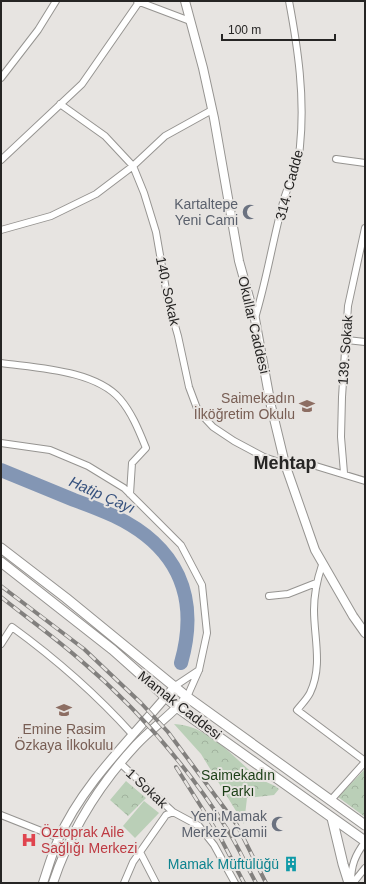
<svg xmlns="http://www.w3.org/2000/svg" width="366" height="884" font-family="Arial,sans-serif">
	<defs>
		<pattern id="park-crowns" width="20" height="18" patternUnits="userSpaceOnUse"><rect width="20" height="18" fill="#bacfb7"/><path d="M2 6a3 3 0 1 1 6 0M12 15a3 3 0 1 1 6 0" fill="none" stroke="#a0b29d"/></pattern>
	</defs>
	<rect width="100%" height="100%" fill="#e7e4e1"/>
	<path fill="url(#park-crowns)" d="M174,724c34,1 59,33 83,53 7,5 15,6 22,12l-5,6 -27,3 -3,26 -43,-70z
		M365,769v48l-27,-20z
		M126,781l20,17 -18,18 -18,-16z"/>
	<path fill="#bacfb7" d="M144,801l15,12 -24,25 -12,-12z"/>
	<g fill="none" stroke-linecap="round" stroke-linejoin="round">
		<path stroke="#8396b4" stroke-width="14" d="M1,470c24,10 49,20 73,30 14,5 27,10 40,16 63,30 86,80 67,147"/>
		<defs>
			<path id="street" d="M137,1l53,20
				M1,78l37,-48 18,-29
				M60,104l45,32 28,30 11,27 12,39 12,69 10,35 11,51 9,24 15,16 21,14 30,16 21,7 21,-1 59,18
				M336,159l29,4
				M1,160l81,-76 57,-82
				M1,230l50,-14 45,-22 37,-28 32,-30 47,-26
				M255,318c12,-39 18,-80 29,-119 5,-17 15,-35 16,-53 5,-49 -2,-97 -11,-145
				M347,340l18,2
				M1,363c35,5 94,7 119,36 12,14 19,32 26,49l-14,15 -2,31
				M1,443l49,7 38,16 36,22 57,57 21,40 5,48 -8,37 -12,27
				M344,473l-3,-36 1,-40 6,-91 17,-78
				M322,565c-5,15 -8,29 -8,45 0,28 9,56 -4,83 -3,6 -9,12 -13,17l68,51
				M269,596l19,-2 28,-11
				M1,644l11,-17c44,32 84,67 120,107
				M175,686l24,-16
				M120,763l53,49 26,14 15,19 21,38
				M330,801l35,-39
				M1,815l58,23
				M140,852l16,31
				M351,882c0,-16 4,-27 14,-40
				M124,883l9,-21 33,-47 7,-3
				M353,883l12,-15"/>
			<path id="secondary" d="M185,1l18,67 11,50 25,143 16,58 16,87 14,58 30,86 38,66 12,17
				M43,883c5,-15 9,-29 15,-43 25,-58 78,-106 117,-154
				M53,883c17,-51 46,-98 83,-138 16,-17 36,-31 51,-48"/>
			<path id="primary" d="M1,548l65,50 121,99 178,128
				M1,562l112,88 65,58 187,133
				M332,818l11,46 6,19"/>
		</defs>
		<use href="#street" stroke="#969491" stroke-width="8"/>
		<use href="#secondary" stroke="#969491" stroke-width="10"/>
		<use href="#primary" stroke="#969491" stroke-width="11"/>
		<use href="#street" stroke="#fff" stroke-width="6"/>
		<use href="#secondary" stroke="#fff" stroke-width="8"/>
		<use href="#primary" stroke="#fff" stroke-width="9"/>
		<defs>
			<path id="rail" d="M1,586l83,63 57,54 27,29 69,93 29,58
				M1,597c25,20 52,39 77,61 57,48 109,108 149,171 11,17 19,36 29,54
				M176,767l43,68 25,48"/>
		</defs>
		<use href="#rail" stroke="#82807e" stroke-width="4"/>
		<use href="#rail" stroke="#e7e4e1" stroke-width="2.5" stroke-dasharray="8" stroke-linecap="butt"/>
	</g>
	<defs>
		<symbol id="mosque-bare" viewBox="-9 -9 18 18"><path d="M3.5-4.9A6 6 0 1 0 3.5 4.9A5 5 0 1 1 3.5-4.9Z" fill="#6b7280" stroke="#e7e4e1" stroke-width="2.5" paint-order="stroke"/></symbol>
		<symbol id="school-bare" viewBox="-9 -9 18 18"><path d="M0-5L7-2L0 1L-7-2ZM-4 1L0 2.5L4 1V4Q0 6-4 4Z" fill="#8d6e63" stroke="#e7e4e1" stroke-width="2.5" paint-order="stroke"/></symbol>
		<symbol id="hospital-bare" viewBox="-9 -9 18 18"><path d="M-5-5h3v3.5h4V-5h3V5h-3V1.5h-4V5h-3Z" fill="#e0444e" stroke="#e7e4e1" stroke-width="2.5" paint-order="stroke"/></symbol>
		<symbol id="building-bare" viewBox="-9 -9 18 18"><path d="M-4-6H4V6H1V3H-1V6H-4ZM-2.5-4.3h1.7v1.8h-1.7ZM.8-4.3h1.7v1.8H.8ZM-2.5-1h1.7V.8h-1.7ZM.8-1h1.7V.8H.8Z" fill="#0f9aa8" stroke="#e7e4e1" stroke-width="2.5" paint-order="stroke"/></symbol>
	</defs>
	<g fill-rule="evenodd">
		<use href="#mosque-bare" x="239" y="201" width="22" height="22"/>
		<use href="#school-bare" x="296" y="395" width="22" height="22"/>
		<use href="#school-bare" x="53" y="699" width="22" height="22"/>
		<use href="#mosque-bare" x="268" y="813" width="22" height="22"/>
		<use href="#hospital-bare" x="18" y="829" width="22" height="22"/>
		<use href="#building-bare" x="280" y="853" width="22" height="22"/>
	</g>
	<g text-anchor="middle" stroke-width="4" stroke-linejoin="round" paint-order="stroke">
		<g font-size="14" fill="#262524" stroke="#e7e4e1">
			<text transform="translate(289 185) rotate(-75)" y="5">314. Cadde</text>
			<text transform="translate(168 291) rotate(78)" y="5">140. Sokak</text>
			<text transform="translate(254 325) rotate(77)" y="5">Okullar Caddesi</text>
			<text transform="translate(345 350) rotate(-86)" y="5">139. Sokak</text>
			<text transform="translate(180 705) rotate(38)" y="5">Mamak Caddesi</text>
			<text transform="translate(147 788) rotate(43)" y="5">1 Sokak</text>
		</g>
		<g font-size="14" fill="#5b616d" stroke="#e7e4e1" text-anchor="end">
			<text x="238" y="209">Kartaltepe<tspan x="238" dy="16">Yeni Cami</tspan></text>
			<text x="267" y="821">Yeni Mamak<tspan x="267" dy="16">Merkez Camii</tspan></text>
		</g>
		<g font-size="14" fill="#785e54" stroke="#e7e4e1" text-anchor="end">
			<text x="295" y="403">Saimekadın<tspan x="295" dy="16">İlköğretim Okulu</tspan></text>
			<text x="64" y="734" text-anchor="middle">Emine Rasim<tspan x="64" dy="16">Özkaya İlkokulu</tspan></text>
		</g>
		<g font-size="14" fill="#1a3e15" stroke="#e7e4e1">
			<text x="238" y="780">Saimekadın<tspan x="238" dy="16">Parkı</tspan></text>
		</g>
		<g font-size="14" fill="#be3a42" stroke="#e7e4e1" text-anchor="start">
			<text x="41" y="837">Öztoprak Aile<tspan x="41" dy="16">Sağlığı Merkezi</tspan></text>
		</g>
		<g font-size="14" fill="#0d838f" stroke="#e7e4e1" text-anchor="end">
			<text x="279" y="869">Mamak Müftülüğü</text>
		</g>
		<g font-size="15" font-style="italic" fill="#37527e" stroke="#e7e4e1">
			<text transform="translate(102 495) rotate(24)" y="5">Hatip Çayı</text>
		</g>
		<g font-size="18" font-weight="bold" fill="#262524" stroke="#e7e4e1">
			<text x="285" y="469">Mehtap</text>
		</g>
	</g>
	<rect width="366" height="884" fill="none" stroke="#262524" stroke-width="4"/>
	<path d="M222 34v6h113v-6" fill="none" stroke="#262524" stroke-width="2"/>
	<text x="228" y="34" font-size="12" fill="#262524" stroke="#e7e4e1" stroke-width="3" paint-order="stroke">100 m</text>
</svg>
